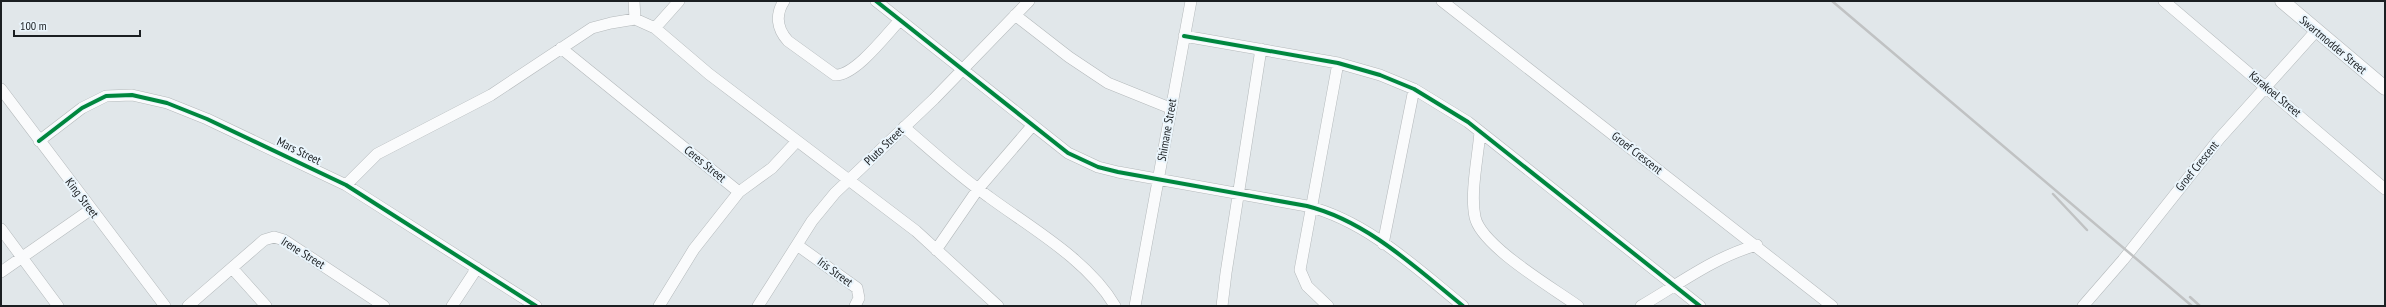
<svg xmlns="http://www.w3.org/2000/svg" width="2386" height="307" font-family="'PT Sans Narrow',sans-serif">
	<rect width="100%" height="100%" fill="#e1e7ea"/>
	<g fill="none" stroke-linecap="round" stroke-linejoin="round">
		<defs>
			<path id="minor" d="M634,1l1,18
				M784,1c-9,14 -7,28 4,40l47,34c20,1 51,-40 65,-55
				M876,1l192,152 30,14 20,5 189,34c60,15 109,62 156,100
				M1442,1l390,305
				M2164,1l221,188
				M1015,15l54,42 39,26 62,25
				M655,28l54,46 207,157 82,75
				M1184,36l154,27 42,12 34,14 54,33 232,184
				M561,48l178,144 -45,57 -35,57
				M1,89l164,217
				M904,127c28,24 55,49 85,70 42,31 99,63 126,109
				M1480,132c-2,25 -10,61 -5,85 6,29 78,71 103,89
				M39,141l43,-33 24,-12 26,-1 35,8 40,16 139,66 190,121
				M346,185l31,-31 114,-59 101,-67 19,-5 24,-4 20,9 24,-27
				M739,192l33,-24 25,-27
				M1,229l57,77
				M1383,244l31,-155
				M797,245l60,43 2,10 -4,8
				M936,250l42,-61 54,-63
				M232,268l34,38
				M1,272l89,-62
				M188,306l76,-66 10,-3 10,3 100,66
				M452,306l25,-38
				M758,306l54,-85 23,-28 99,-94 95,-98
				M1135,306l56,-305
				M1222,306l4,-33 35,-224
				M1328,306l-21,-20 -7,-16 38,-207
				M1641,306c38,-22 73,-49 116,-61
				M2083,306l40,-46 96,-121 97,-108"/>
			<path id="major" d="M2282,1l103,87"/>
		</defs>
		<use href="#minor" stroke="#b4b9bb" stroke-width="12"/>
		<use href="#major" stroke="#b4b9bb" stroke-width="15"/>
		<use href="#minor" stroke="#fafbfc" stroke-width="11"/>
		<use href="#major" stroke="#fafbfc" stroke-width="14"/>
		<path stroke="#c0c2c3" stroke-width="2.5" d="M1832,1l360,305
			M2053,194l34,36
			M2190,297l10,9"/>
		<defs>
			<path id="cycleway" d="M876,1l192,152 30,14 20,5 189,34c60,15 109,62 156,100
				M1184,36l154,27 42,12 34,14 54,33 232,184
				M39,141l43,-33 24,-12 26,-1 35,8 40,16 139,66 190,121"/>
		</defs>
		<use href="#cycleway" stroke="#eaf5fc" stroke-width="6"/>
		<use href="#cycleway" stroke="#00873e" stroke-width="4"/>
	</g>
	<g text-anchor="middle" stroke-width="4" stroke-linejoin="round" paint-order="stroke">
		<g font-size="12" fill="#1b1f22" stroke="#eaf5fc">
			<text transform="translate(2333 45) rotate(40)" y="4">Swartmodder Street</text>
			<text transform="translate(2275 94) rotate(40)" y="4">Karakoel Street</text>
			<text transform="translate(1167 130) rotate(-80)" y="4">Shimane Street</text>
			<text transform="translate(884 146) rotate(-44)" y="4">Pluto Street</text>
			<text transform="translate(299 151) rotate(26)" y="4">Mars Street</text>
			<text transform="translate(1637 153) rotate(38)" y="4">Groef Crescent</text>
			<text transform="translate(705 164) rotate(39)" y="4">Ceres Street</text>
			<text transform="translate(2197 166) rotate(-51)" y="4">Groef Crescent</text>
			<text transform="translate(82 198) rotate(53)" y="4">King Street</text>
			<text transform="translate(303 253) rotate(32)" y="4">Irene Street</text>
			<text transform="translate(835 272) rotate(36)" y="4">Iris Street</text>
		</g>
	</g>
	<rect width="2386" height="307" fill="none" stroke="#1b1f22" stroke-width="4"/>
	<path d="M14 30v6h126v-6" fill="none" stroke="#1b1f22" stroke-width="2"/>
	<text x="20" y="30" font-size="12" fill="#1b1f22" stroke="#eaf5fc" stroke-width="3" paint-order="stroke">100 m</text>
</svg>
